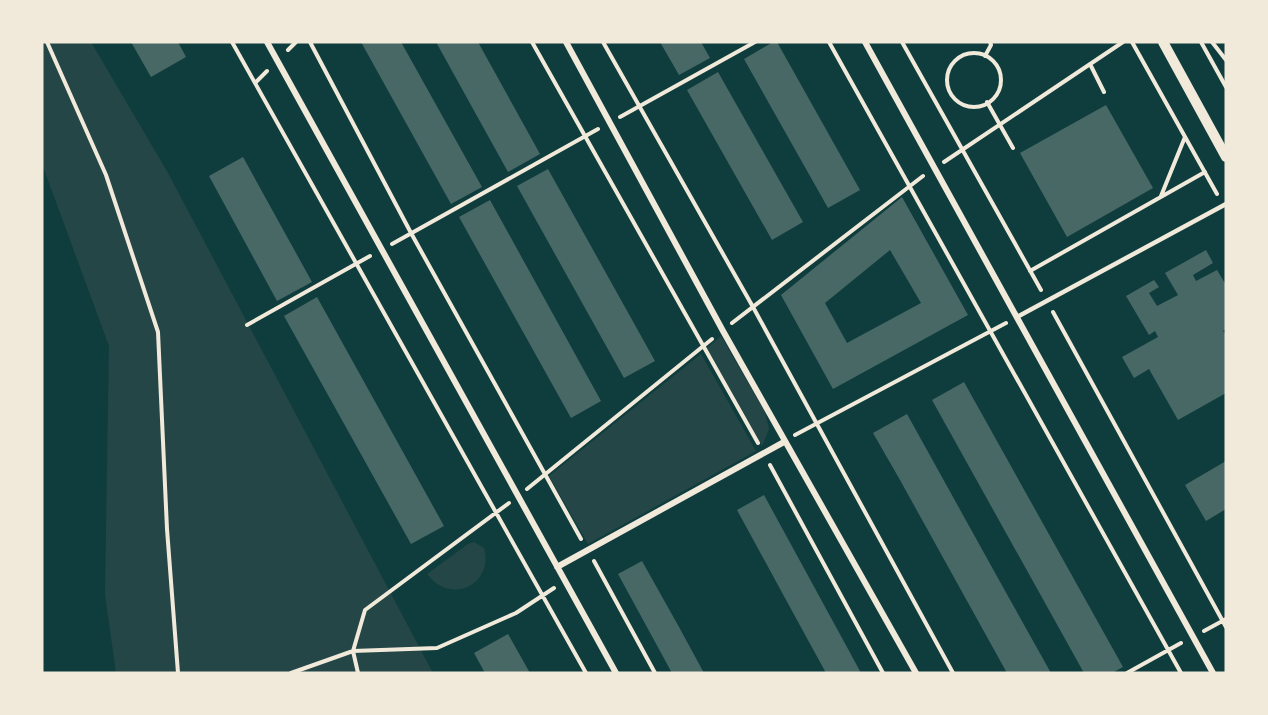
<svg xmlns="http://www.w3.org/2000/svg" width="1268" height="715" font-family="'Titillium Web',sans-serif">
	<rect width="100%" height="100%" fill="#0f3d3e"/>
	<path fill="#244646" d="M42,42h49l77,131 265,500h-317l-11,-79 4,-248 -67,-182z
		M721,336l44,76 4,17 -7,17 -55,-98z
		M701,354l55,97 -168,93 -39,-68z
		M474,542l10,6c10,36 -33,58 -57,26l41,-30z"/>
	<path fill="#486865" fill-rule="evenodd" d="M131,42h47l8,15 -35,20z
		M361,42h40l81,145 -31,17z
		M436,42h42l62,112 -32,18z
		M660,42h41l9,16 -31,17z
		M773,42h4l83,148 -32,18 -84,-149z
		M718,72l85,150 -31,18 -85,-150z
		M1106,105l47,83 -86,49 -47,-84z
		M243,157l69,125 -35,19 -68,-125z
		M548,169l107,192 -31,17 -107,-192z
		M902,197l66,118 -135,74 -52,-94zM890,250l31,53 -74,40 -22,-40z
		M490,200l111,201 -30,17 -112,-201z
		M1206,250l7,13 -20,12 3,6 21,-11 9,15v44l-3,2 3,4v58l-48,27 -29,-51 -15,9 -12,-21 36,-20 -3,-6 -6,4 -23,-39 28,-16 5,7 -10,6 8,13 21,-11 -13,-22z
		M317,297l127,229 -33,18 -127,-228z
		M964,382l159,285 -11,6h-28l-152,-273z
		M907,414l92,166 52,93h-44l-107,-193 -27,-47z
		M1226,461v48l-20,12 -21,-36z
		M764,495l84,154 13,24h-35l-29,-53 -60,-110z
		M642,561l37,66 25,46h-32l-54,-99z
		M508,634l22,39h-45l-11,-20z"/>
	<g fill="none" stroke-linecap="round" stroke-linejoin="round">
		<path stroke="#f1e9da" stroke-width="4" d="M47,42l59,133 52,157 9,197 11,144
			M232,42l354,631
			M310,42l101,191 170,306
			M532,42l226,401
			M603,42l150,265 200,366
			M829,42l352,631
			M902,42l139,248
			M1132,42l85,152
			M1201,42l25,45
			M1212,42l14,18
			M288,50l8,-8
			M947 80a27 27 0 1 1 54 0a27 27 0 1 1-54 0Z
			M985,56l6,-11 -1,-3
			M1090,64l14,28
			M255,83l12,-12
			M987,102l26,46
			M620,117l135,-75
			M944,162l179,-120
			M1161,196l24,-59
			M392,244l206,-115
			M1030,271l175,-99
			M1053,312l173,315
			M732,323l191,-147
			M247,325l123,-69
			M795,435l211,-112
			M770,465l113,208
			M527,489l185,-150
			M594,561l61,112
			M1204,631l22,-12
			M291,673l62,-22 84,-3 79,-35 38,-25
			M358,673l-5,-22 12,-41 144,-107
			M1127,673l54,-30"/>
		<path stroke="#f1e9da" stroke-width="4.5" d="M1017,317l209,-113"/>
		<path stroke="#f1e9da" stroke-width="6" d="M267,42l349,631
			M566,42l157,289 193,342
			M865,42l348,631
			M557,567l227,-125"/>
		<path stroke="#f1e9da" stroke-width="10" d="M1163,42l63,115"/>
	</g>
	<rect width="1268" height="715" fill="none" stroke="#f1e9da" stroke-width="87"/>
</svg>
